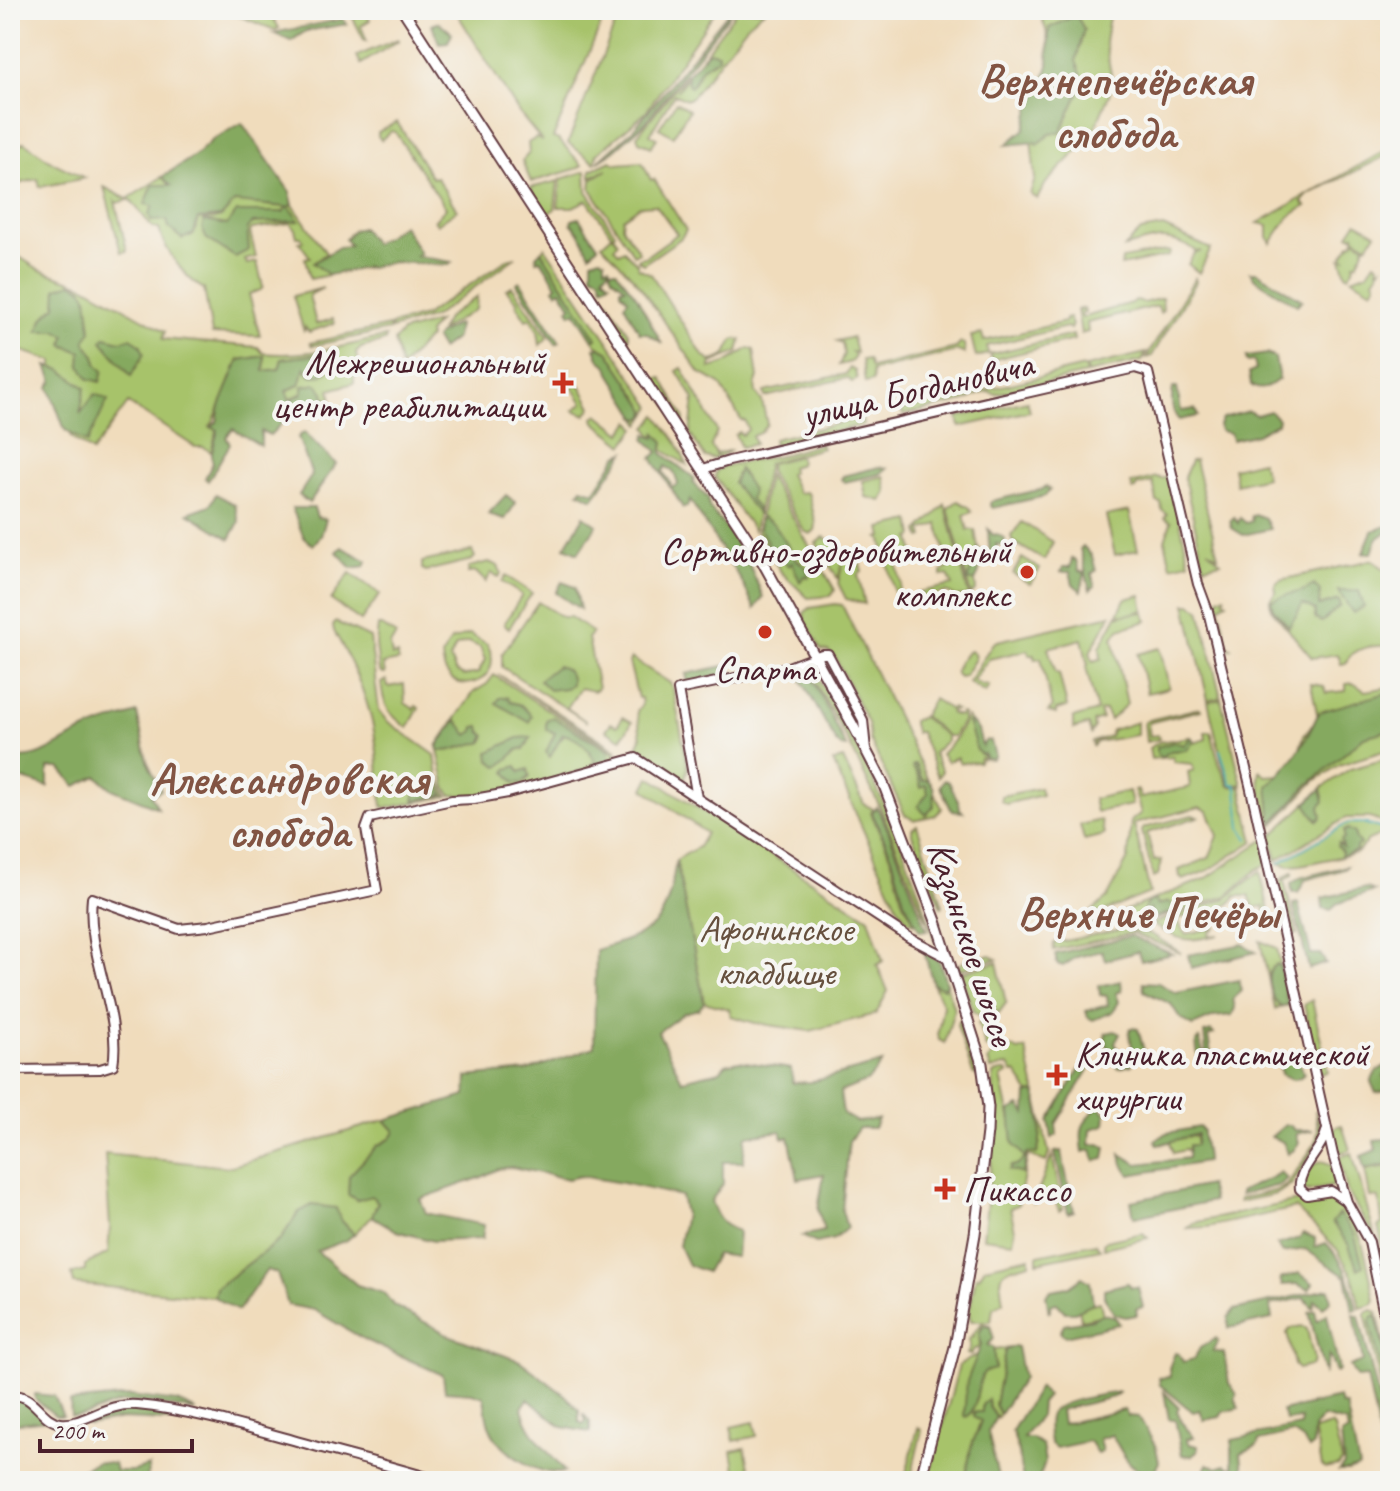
<svg xmlns="http://www.w3.org/2000/svg" width="1400" height="1491" font-family="Caveat,sans-serif">
	<rect width="100%" height="100%" fill="#f6f6f2"/>
	<filter id="ink" filterUnits="userSpaceOnUse"><feTurbulence type="fractalNoise" baseFrequency=".0125" numOctaves="2"/><feDisplacementMap in="SourceGraphic" scale="16" xChannelSelector="R" yChannelSelector="G"/><feConvolveMatrix kernelMatrix="1 2 1 2 8 2 1 2 1" color-interpolation-filters="sRGB"/></filter>
	<filter id="wash" filterUnits="userSpaceOnUse"><feTurbulence type="fractalNoise" baseFrequency=".006" numOctaves="4" result="noise"/><feDisplacementMap in="SourceGraphic" scale="32" xChannelSelector="R" yChannelSelector="G"/><feGaussianBlur stdDeviation="1.8" result="paint"/><feColorMatrix in="noise" values="0 0 0 0 0 0 0 0 0 0 0 0 0 0 0 0 0 1.4 0 .05"/><feComposite in="paint" operator="in"/></filter>
	<g filter="url(#wash)">
		<rect width="100%" height="100%" fill="#f0dcbc"/>
		<path fill="#a7c36a" stroke="#78714a" stroke-width="2" fill-rule="evenodd" d="M241,10h28l10,18 -4,2 -42,-16z
			M349,10h15l6,10 -9,6 6,15 -3,-1z
			M455,10h152l-54,128 6,2 23,25 -3,3 -48,14 -9,-21 7,-8 -1,-10 8,-5 6,3 -23,-28z
			M621,10h95l-71,103 -48,41 -2,9 -27,-20z
			M737,10h28l-16,13 -57,74 -6,3 -12,-6 -24,40 7,4 -6,9 -12,-6 -2,-5 49,-62 -9,17z
			M1039,10h71l-5,32 8,43 -21,51 -46,47 -9,16 -7,-5 5,-15 -6,-60 23,-52 -6,-37z
			M398,39l1,1 -38,24 -4,-8z
			M676,102l13,8 -16,26 -14,-8z
			M397,122l35,56 4,-1 21,33 -20,14 -3,-3 12,-13 -51,-76 -4,-1 -10,9 -3,-4v-4z
			M24,142l30,21 31,15 -45,9 -2,-8 -28,7v-34z
			M1390,148v6l-82,41 -6,7 4,4 -17,11 -18,26 -3,-6v-12l-10,-2z
			M611,161l5,3 26,-2 9,18 3,-1 32,51 -5,8 -38,26 -5,-4 1,-2 6,-1 32,-23 -21,-29 -16,1 -17,12 -1,8 17,26 -5,3 -43,-66 1,-10 15,-9 -16,7v-7z
			M586,171l1,20 28,42 -2,2 5,7 -4,5 5,6 5,-3 13,13 1,5 13,6 51,80 8,7c21,-4 14,-8 24,-22l7,1 -3,12 -26,11 -2,5 14,-4 25,-16 5,2 4,28 -3,6 1,9 6,8 5,23 -7,9 -8,3 3,8 -14,3 -6,-12 4,-3 3,3 6,-5 -3,-9 -4,-1 -21,-36 -20,-11 -63,-91 -35,-38 10,-9 -25,-35 -14,7h-15l3,-28z
			M162,177l10,8 -19,21 14,14 48,-1 6,-2 13,-15c21,-2 40,8 59,3l33,48 -12,10 15,12 -19,4 -5,-21 5,-1 -11,-15 4,-1 -2,-4h-4l-2,-8 -5,-6 -38,6 -2,3 6,25 -11,3 2,4 10,-2 6,25 -2,3 -12,4 11,42 -48,-2 -8,-45c-18,-9 -40,-40 -45,-60l-7,-2 -23,-29z
			M558,181l-3,28 -8,5 -17,-26z
			M104,187l25,13 -12,3 -2,-2 12,50 -6,1z
			M1357,222l19,11 -8,12 -14,-8 1,-3 -2,2 -4,-2z
			M1163,227l48,22 -12,24 -11,-9 6,-10 8,-3 -7,1v-2c-30,-17 -38,-11 -70,-3l16,-16z
			M1354,239l12,7 -3,2 1,2 -7,13h-3l1,2 -6,11 -3,-2 -5,-16h4l-2,-3 8,-12h2z
			M545,247l107,160 -11,17 -6,-9 4,4 5,-2 3,-7 -39,-59 -11,-6 -4,-5 3,-2 -55,-87z
			M10,251l30,19 45,16 80,45 -2,8 95,8 5,6c41,5 82,-8 123,-16l-1,4 -24,7 -5,5 4,22 -6,1v7l-24,7 2,11 -7,-4 -8,-13 -14,2v7l-14,7 -3,-9 13,-6 6,-18 5,9 13,-1 10,-11 -2,-11 -49,6 -3,10 -15,2 1,-15 -26,4c-7,14 -22,60 -29,67l7,3 -6,22 -8,-5h-8l-67,-44 -36,49 -21,-15 -17,-40 -1,-36 -43,-14z
			M1166,251l4,1 -1,4 -48,10 1,-7z
			M516,257l-82,60 -43,12v-4l33,-9 84,-57z
			M1375,262l4,3 -1,4 4,-2 -8,12 2,5 -4,6 -20,-12 16,-6z
			M1195,278l1,4 -44,74 -6,2z
			M512,286l36,51 -8,8 -2,-14 -8,-13 -4,2 -10,-16 2,-2 -12,-13z
			M323,288l-14,7 7,29 17,-5 2,4 -26,9 -4,-5 -1,5 -11,-36z
			M597,288l4,2 28,43v7l-35,-48z
			M477,297l-1,12 -36,22 8,-14z
			M1162,298l1,12 -3,3 -2,-7 -71,17 1,9 -7,2 -4,-24 7,-2 1,4 -4,1 1,5 55,-17 6,2z
			M1069,318l3,7 -2,4 -3,-2 -80,19 1,8 -12,3 -5,-21 11,-2 2,7 81,-19v-3z
			M438,322l-10,11 1,4 -28,31 -7,-27 8,-9z
			M389,326l1,4 -78,16 -2,-3z
			M1073,335l1,5 -83,20 -1,-6z
			M852,337l4,16 -4,-1 3,4 -4,6 -12,3 5,-11 -2,-11 -5,-2z
			M961,343l3,1 1,10 -7,-3 -86,20 1,10 -8,2 -3,-23 6,-1 3,9 85,-20z
			M1146,353l-4,8 -55,12 -1,-6z
			M1084,367l2,7 -91,20 -6,-2 -9,2v-3z
			M682,368l35,63 -6,15 5,8 16,-4 -14,8 -2,-3 -1,4 -10,-2 -15,-23 4,-35 -17,-28z
			M850,368l5,3 2,8 -5,3 -5,-4 -82,19 -1,-5 82,-18z
			M569,369l-1,4 6,10 6,2 12,22 -6,8 -12,-5 9,-7 -20,-31z
			M651,378h11l22,39v12z
			M978,392v3l-13,6 -62,14 -2,-5z
			M1027,401l3,10 -70,16 -2,-10z
			M598,414l24,19 9,-12 5,7 -12,17 -29,-23 -1,-4z
			M657,415l20,28 10,22 -24,-15 1,-8 -8,-9 -2,4 -7,-9z
			M862,418l1,7 -89,20 -1,-6z
			M820,444l2,4 -54,15 -14,68 -39,-54 1,-6 9,-5 61,-12z
			M799,456l1,8 -9,3 1,5 -3,2 9,19 8,-1 3,3 7,29 -1,7 -5,3 -6,-3 -35,-60 1,-8z
			M1195,460l23,96 -10,-6 13,12 -17,4 -20,-89 7,-16z
			M1261,461l5,16 -30,7 -3,-16z
			M768,475l67,115 -4,6 -23,2 -27,-26 -24,-40z
			M884,476l3,16 -5,9 -16,-4 -3,-16z
			M1170,476l19,86 -18,4 -6,-26 6,-18 -6,-4 2,-4 -5,-4 -1,-7 -4,-1 -4,-20 -17,4v3l-3,1 -2,-6 26,-7 4,2z
			M958,501l12,7 2,4 -8,3 4,15h7l3,18 -10,33h7l1,9 -5,5 -23,-87z
			M945,504l24,92 -13,1 -10,-5 -21,5 -6,-5 34,-7 -5,-10 -6,1v-4l7,-5 -11,-43 -16,6 2,7 -3,1 -2,-7c9,-11 18,-16 26,-27z
			M1129,511l9,39 -23,5 -9,-39z
			M911,521l3,15 -3,2 5,22 4,1 -23,4 4,19 -5,15 -14,-59 -3,-2 4,-1 -2,-9z
			M1022,522l31,20 -8,17h-3l-30,-18 -1,-5z
			M824,537l35,24 3,10 -4,4 7,29 -19,-5 -8,-16 7,-29 -7,25 -22,-36z
			M472,551l3,6 -3,3 -46,11 -4,-2v-7z
			M1022,558l18,11 -10,15 -17,-10z
			M1372,560l18,13v73c-16,-1 -38,1 -44,17l-5,1 -3,-10 -26,4 -41,-49 -1,-9 6,-8 -1,-8 5,-4z
			M489,562l9,4 3,7 -2,4 -8,-4 -5,9 -10,-10 -8,1 1,-6z
			M350,573l30,21 -19,27 -30,-21z
			M506,576l26,17 -23,35 -5,-4 18,-29 -20,-13z
			M1141,595l3,15 -18,5 -8,-1 7,-15z
			M1225,596l-1,4 3,2 -8,5 9,39 3,2 -6,1 -10,-43 5,-9z
			M538,602l24,15h8l22,15 -4,6 10,50 -4,3 -14,-3 -13,20 20,14 -85,-55v-13z
			M835,604l7,1 100,203 -6,7 -22,5 -9,-5 -35,-75 -2,-17 -32,-64 -8,-8 -7,-1 -16,-30 -1,-7 6,-5z
			M1186,604h5l9,5 21,89 -13,2z
			M1144,612l3,9 -28,8 -6,9 14,66 -17,16 -5,-10 -5,1 2,8 -9,3 1,6 -3,6 -3,-9 -15,4v-11l24,-7 -11,-44 2,-2 -6,-26 -34,9 8,25h3l8,34 -11,3v4l-8,-2 4,-4 -11,-50 -6,1 -1,-4h-5l-1,-5 -39,9 -16,21 10,6 2,-2 4,2 -4,7 -17,-11 25,-39 4,-2 114,-26 -21,37 3,9 8,-2 -1,-12 17,-31z
			M336,622l34,16 9,73 8,10 48,34 3,22 10,19 -62,12 -3,-1c-5,-24 -4,-47 -8,-70 -6,-38 -22,-73 -41,-106l-1,-5z
			M378,626h4l14,9 -6,10 2,11 5,-1 2,6 -16,3 2,10h-3l-3,-3 -3,-26z
			M470,634l17,10c23,40 -44,59 -45,12l9,-16zM468,642l12,5 5,13 -7,13 -14,3 -8,-4 -6,-13 6,-13z
			M1160,648l9,40 -22,5 -9,-39z
			M970,651l4,3 1,5 -11,17 -5,1 -4,-4c1,-7 8,-20 15,-22z
			M631,658l39,25 3,6 15,79 -4,13 -48,-32 5,-11 -4,-27 5,-7 -1,-6h-3l-9,-36z
			M807,668h5c53,85 93,176 123,272l-55,-133 -32,-66z
			M498,674l119,76 -1,2z
			M494,675l128,83c-48,14 -122,43 -171,37l-5,-8 -9,-41 37,-54 13,-8z
			M386,680l2,7 16,-3 1,19 9,6 2,-3 3,2 -11,20c-19,-13 -25,-22 -27,-45z
			M1353,683l12,8 25,-4v62l-51,16 -24,16 -45,47 -11,-48 1,-10 6,6 13,-1 20,-23 5,-17 14,-17 -7,-34 13,2 2,7 20,-2v-7z
			M933,699l16,10 3,-1 3,2 -5,1 1,3 9,2v-3l3,1v6l-10,16h-6l-24,-20z
			M1221,699l21,86 -12,-1 -8,-22 -14,-61z
			M1200,708l1,2 -53,13 2,13 8,-1 1,4 -13,3 -2,-21z
			M623,717l9,5 -11,17 -15,-9 5,-7 6,3z
			M922,717l24,19v5l-13,12 9,18 -4,6 -18,-45h-4v2l-4,-13z
			M967,717l8,10 -5,-6 -2,2c4,8 16,27 15,36l-3,-1 -1,4 -19,1 -3,-6 -10,5 -6,-8 13,-14z
			M1137,722v13l-40,7 -4,4 -1,-4 18,-6 2,-6z
			M1211,731l8,32 10,23 12,1 13,54 -45,29 -26,10 -3,-3 -1,-7 30,-12 9,-22 -10,-25 -8,-4 -66,17 16,69 -68,27 25,-22 21,-39 3,-38 10,-8 -7,-23 3,-1 4,9 49,-11 -2,-15 6,-2 -2,-6 -18,-2 -1,-5 -22,2 -2,-11 10,-6 31,-5 4,6 12,-4 -1,-7z
			M1390,758v66l-21,-6h-23l-69,42 -6,-24 52,-49 27,-18z
			M843,759l21,45 9,5 -2,4 19,42 13,46 12,22 -7,-2 -12,-17 -63,-142z
			M650,777l219,141 14,43 -6,4 11,26 -12,23 -66,17 -55,-8 -24,-7 -2,-7 -25,-7 -28,-142 22,-13 8,-14 -62,-44z
			M1040,788l2,7 -36,9 -5,-3v-5z
			M1129,791l3,14 -36,7 -3,-13z
			M1192,815l6,2 -51,16 7,28 7,-1 -3,16 -5,2 -11,-47 2,-3z
			M1101,820l3,15 -20,5 -4,-15z
			M1348,823h15l27,8 -22,9 -11,13 -56,12 -12,1 -10,-3z
			M917,825l26,81 -2,1 -29,-73v-5z
			M1268,837l7,24 -18,8 -30,27 -78,25 -22,-1 -51,10 129,-51z
			M1260,871l12,53 -4,-1 -4,-17 -27,4 16,-5 -4,-9h-13c-9,17 -41,18 -60,23l10,15 31,-7 -7,5 -1,4 10,-1c-33,8 -39,6 -68,-11l74,-25z
			M1292,873v3l-8,4 13,54 -5,1 -2,-9h-3l-9,-39 5,-9z
			M1125,929l26,5 30,19 -48,-20 -80,17 1,-7z
			M1260,941l17,7 12,58 -14,3z
			M991,955l6,4 -39,11 1,-5 7,-5z
			M997,962l9,41 -8,11 -5,-8 -4,1 1,9 -11,-1 -6,-4 -13,-38z
			M946,983l8,26 -9,34 -6,-3 -1,-8 5,-27 -10,-21 11,4z
			M1312,1000l16,72 -8,2 -16,-69z
			M983,1020l8,5 4,15 -4,8h-5l-8,-25z
			M958,1021h4l15,54 -4,-1 -16,-49z
			M1012,1047l6,4 8,-2 23,104 -3,9 -18,-7 -10,50 -8,3 5,22 -2,12 -30,-4 12,-108 -2,-56 14,-3 1,3 -7,3 13,58h19v-36l-17,-27 -3,1 -4,-8 -18,5 -3,-10 7,-8z
			M1315,1110l6,16v12l-29,46 -15,10 -38,8v-3l39,-9 9,-5 29,-43 2,-13z
			M385,1120l10,11 -5,8 -13,7 -19,54 13,-5 7,6 -6,15 -18,18 -14,-15 -41,-7 -19,28 -64,48 -2,9 -140,-13 -2,-10 13,-3v-6l23,-12 2,-26 -5,-73 124,13z
			M1342,1125l8,25 -11,3 -6,-22 2,-4z
			M1195,1135l3,12 -25,6 -3,-12z
			M1352,1153l38,138 -5,-3 -12,-53 -26,-44 -8,-34z
			M1052,1155l11,54 -4,2 -5,-14 -20,6z
			M1323,1161l9,4 3,14 -2,7 -25,6 -4,-2 -2,-9c5,-9 10,-19 21,-20z
			M1390,1166v109l-12,-48 4,-4 -3,-25 -9,-1 -5,-27z
			M1331,1194c32,26 36,69 44,106l-3,5 -12,3 -7,-31 -16,-28 -41,-41 -89,19 -20,1 6,-5z
			M1143,1233l5,5 -44,10 -1,-5 3,-2z
			M1095,1243l5,6 -62,13v-7z
			M1030,1257v6c-30,8 -32,7 -27,39l-10,6 -2,13h-20l-2,-8 7,-37 3,1 6,-10z
			M1100,1302l3,13 -22,5 -2,-13z
			M1372,1310l5,2 13,57v30l-6,1 -18,-83v-4z
			M982,1323l8,2 -8,1 -3,9 1,13 -6,1 -3,6 -4,-1 3,-6 -1,-8 3,-5 3,3 -2,-4z
			M1302,1326l5,3 7,31 -3,6 -13,3 -4,-4 -7,-32 4,-5z
			M1011,1348l-6,3 -10,53 5,10 -3,4 -8,-11 -1,-7 -17,48 -6,33h-37l31,-116 18,-10 -3,11 -3,48 6,-30 7,-13 11,-3 -2,-18z
			M754,1422l3,14 -23,5 -3,-14z
			M1331,1425l3,3 8,33 -4,5 -13,3 -3,-3 -8,-36z
			M918,1428l4,2 -12,51h-6z
			M745,1448l5,23 -14,3 -4,-23z"/>
		<path fill="#85a95e" stroke="#686444" stroke-width="2" d="M730,10h3l-89,114 -33,29 -14,9 37,-33z
			M1076,15l8,14 -8,32 8,20 -23,51 -11,2 -13,11 -1,-3 -30,3 19,-16 5,-20 18,-40 1,-41z
			M343,19l4,5 -41,7 -15,10 -18,-8z
			M439,22l13,11 -4,9 -9,1 -7,-18z
			M709,51l9,2v5l-16,10 -11,19 -3,-3 -1,-10z
			M242,123l48,69 3,13 -4,2 10,14 -46,2 -6,5 2,22 -14,7 -29,-19 -4,-10 2,-7 23,4 10,-13h46l4,-5 -52,-5 -14,15 -23,2 -4,15 -12,5 -13,-11 -2,-8 -16,1 -2,-7 4,-8 -8,-2 8,-19h18l-9,-8 34,-22 16,-15z
			M579,218l19,28 -8,8 -11,-22 -8,-9 1,-3z
			M403,225l17,28 -4,3 36,6 -4,3 -54,-3 -65,13 -16,-12 26,-16 11,-1 -5,-7 8,-9 9,-2 12,16z
			M541,251l56,87 -4,2 -18,-28 -4,2 -3,-5 3,-3 -10,-16 -4,2 -3,-4 3,-3 -16,-25 -4,1 -1,-5z
			M600,257l5,3v7l4,-1 2,4h5l21,27 24,45 -15,-9h-6l-16,-29 4,-5 -7,-7v-4l4,-1 -13,-10 -3,-8 -6,7 7,6 -7,4 -3,-9 -8,-3v-14z
			M1250,272h7l45,28 -5,5 -42,-26z
			M520,281l40,61 -4,2 -37,-57 -2,-4z
			M72,283l10,5 5,8 4,34 -6,12 10,14 2,9 6,6 -3,11 -11,-3 -9,-14 1,-13 -18,-7 2,-10 -8,-4h-19l6,-14 12,-11 1,-18z
			M458,324l-2,14 -15,11 -6,-10 3,-5z
			M105,337l16,4 10,-3 9,6 4,10 -13,22 -29,-35z
			M600,347l8,4 39,59 -2,7 -6,2 -29,-46 -2,-7 -8,-6 -5,-12z
			M331,353l2,11 -10,11 -13,1 -5,-9 -6,18 -13,6 4,9 13,-7v-7l14,-2 7,8 3,14 -16,11 -8,-11 -11,7 -22,22 -9,-4v15l-28,-17 -7,8 4,7 -22,37 -3,-3 8,-15 -2,-7 7,-26 -7,-3 6,-5 3,-16 19,-46 26,-4 -1,15 15,-2 3,-10z
			M1267,354l8,4 4,21c-9,7 -18,14 -28,6l-2,-12 7,-3 -2,-9 -7,1 -1,-5z
			M47,366l15,4 23,18 -5,26 15,-20 13,6 -21,43 -22,-13 -16,-43 4,-6z
			M1173,388h4l4,23 14,-2 3,7 -19,4c-8,-8 -8,-21 -6,-32z
			M1248,411l8,4 14,-4 8,8 -1,4 -20,11 -25,6 -2,-7 -10,-2 -1,-6 3,-7z
			M304,432l32,32 -27,39 -10,-8 13,-20 -14,-38z
			M656,433l8,9 -2,11 32,25 -1,5 15,15 1,9 25,31 2,8 9,8 18,43 -8,12 -13,-27 -52,-82 -3,7 -4,1 -12,-20 7,-4 -4,-11 -8,-7 -3,6 8,11 -1,4 -18,-29 6,-6 -13,-13 2,-5 8,4z
			M625,452l-32,47 -14,-7 3,-4 12,4 24,-37z
			M879,467l8,1 -7,6 -35,8 -4,-3 2,-3z
			M739,469l13,21 -2,9 7,10 1,6 -25,-32z
			M1046,486l4,4 -5,6 -52,12 -3,-3 1,-4 52,-12z
			M216,494l19,11 4,17 -9,17 -42,-26 22,-8z
			M506,495l10,8 -11,16 -17,-5z
			M292,508h22l3,9 9,2 -5,17 -8,9 -9,-7z
			M1257,515l8,3 5,11 -27,6 -11,-7 -2,-7 4,-4 4,6 2,-5 6,5 6,-2 -1,-5z
			M584,516l13,9 -19,28 -13,-6z
			M761,516l13,8 23,36 10,8 2,9 -5,-1 -4,6 -8,-19 -3,3c-9,-5 -9,-17 -20,-20l-10,-19z
			M1390,525v5l-13,9 -5,14h-9l9,-22z
			M988,529l5,6 4,-1 8,5 -1,7 -8,-2 1,9 -7,5z
			M1083,546l9,10 4,15 -4,2 3,13 -5,4 -10,-41z
			M342,547l25,14 -2,5 -13,2 -15,-16z
			M978,548l4,3 -3,22 -4,8h-8z
			M1072,558l4,2 3,11 6,2 -4,18 -8,-7 -3,-12h-9l2,-5h7z
			M562,582l13,5 5,22 -24,-16z
			M1314,585l6,6 -1,15 19,-6 2,6 -18,16 -7,-3v-9l-12,-6 -14,23 -16,-18 -2,-8c15,-9 29,-6 43,-16z
			M1338,591h21l5,16 -11,6z
			M729,665l2,8 -43,10 -2,-9z
			M557,666c10,3 15,7 14,18l-5,4 -17,2 -10,-10z
			M801,673h5l7,7 33,67h-4l-6,-5 -35,-63z
			M1390,692v38l-26,7 -56,48 -36,38 -4,-37c25,-24 37,-42 51,-74z
			M507,697l4,5 10,3 11,11 -3,6 -33,-19 4,-5z
			M137,713l10,48 14,29 -10,5 7,13 -46,-19 -15,-13 -21,10 -16,-18h-12v19l-25,-8 -13,3v-27c23,11 52,-14 72,-23 17,-8 37,-13 55,-19z
			M553,717l56,34v10l-17,4 3,-3c-6,-15 -16,-24 -32,-28l-13,23 -4,-5 9,-19 -9,-4v-9z
			M457,720l11,15 6,-4 1,-4 5,-1 1,5 5,5 -4,7c-18,0 -29,11 -44,7l1,-6z
			M970,721l8,9 4,16 4,-6 5,1 4,15 -3,3 -7,-1 -1,-4 -2,1 -5,-4 -9,-29z
			M531,737l-7,13 -5,-1 -20,18 -9,-7 -1,-8 29,-14z
			M1191,737l3,3 -7,10 -16,1 -10,6 -4,-3v-7l17,-5 10,3z
			M915,764l8,17 5,-2 6,9v18l-8,9 -8,-9 10,-13 -2,-8 -5,3 -3,-12 -6,-10z
			M517,766l3,6 8,-3 2,8 -8,6h-7l-9,-11 1,-3z
			M436,778l8,17 -30,6 2,-10z
			M944,780l5,2 10,21 1,6 3,3 -11,-1 -12,-25z
			M1321,789l3,12 -4,6 2,9 -4,5 -12,-17z
			M877,807l11,23 39,100 -7,1 -16,-30 -12,-45 -20,-43z
			M1348,829l7,4v4l5,7 -4,3v4l-15,6 1,-5 -5,-6 1,-3 5,4 -2,-7 3,-2v-7z
			M676,860l28,142 -5,7 -15,4 -26,19 24,48 38,-9 6,-7 13,-3 52,8 2,14 18,-1 71,-19 -14,18 -28,11 3,22 14,8 21,-3 -4,9h-15l-10,13 -7,70 5,17 -13,11 -18,4 -14,-7 22,-5 -6,-22 6,-35 -26,5 -9,-42 -6,1 -2,-7 -35,5 -3,26h-20v22l-12,17c6,17 10,24 27,30l-2,26 -20,-3 -10,18 -18,-7 -9,-19 6,-32 -4,-18 -59,-13 -42,-7 -12,3 -56,-12 -14,2 -16,8 -62,22 6,14 58,12 -2,14 -49,2 -36,-10 -25,-15 6,-14 -7,-6 -13,4 -10,-5 1,-19 28,-30 13,-7 5,-8 -10,-11 81,-24 1,-19 60,-6 67,-24 2,-97c18,-6 51,-14 62,-30 12,-15 15,-42 18,-60z
			M1347,866l-2,3 -40,11 -7,13h-6l-1,-9 9,-6z
			M1366,888l8,3 -38,13 -5,6 -8,-2 -1,-10z
			M1155,900l2,5 12,-3 6,5 1,4 -23,7 -3,-9 -6,6 -2,-3 6,-10z
			M1298,903l13,51h9l6,9 -17,6 -16,-65z
			M1131,936l41,18 -31,7 -3,-9 -33,8 -3,-9 -25,6 -14,9 -6,-2 -2,-10z
			M1243,944l13,8 -65,16 -3,-13z
			M924,951l16,11 6,21 -2,5 -11,-4z
			M1276,964l4,3 8,38 -7,2c-11,-9 -18,-34 -5,-43z
			M1239,980l3,11 -9,8 2,9 -3,7 -18,2 -21,9 -13,-8 -9,-14 -27,-13 -1,-9 15,1 18,10z
			M1121,981l1,10 -6,2 3,9 -6,10 -20,8 -5,-3 -2,-6 22,-6 -1,-9 -7,-1 -1,-9z
			M1131,1028l7,1 7,25 -3,4h-10v7l-13,3 -8,-7 -6,-24 1,-4 9,-2 5,3 -5,9 4,9 15,4 -5,-24z
			M1211,1031l3,3 -6,2 4,23 -14,-1 -2,-16 3,-3 4,14 3,-1 -2,-19z
			M1283,1054l15,7 6,13c-8,8 -13,5 -23,0l-4,-18z
			M1388,1064l2,10 -6,2 5,9 -3,6 -10,2 -5,-11 5,-10z
			M1089,1065v5l-33,54 1,11 -5,3 -3,-17 32,-54z
			M1035,1092c5,23 9,39 2,62l-10,-1 -4,21 -14,-4 2,-4 7,-1 7,-8 -12,-13 -3,-33 10,-5 6,8 1,-20z
			M1099,1105l7,9 -1,11 -14,4 -1,16 10,-1 6,3 -2,12 -9,2 -3,-11 -9,2c-4,-26 -1,-28 16,-47z
			M1285,1125h5l4,5h19l-17,4 3,9 -5,7 -6,4 -5,-12 -12,-5z
			M1199,1127l4,4c-1,11 3,20 3,31l-76,13 -7,-11 -2,-10 17,10 50,-6 1,-13h7l1,-11 -39,11 -3,-4 12,-8z
			M1384,1139l6,3v22l-26,5 -3,-13 15,-6 -2,-10z
			M1061,1151l13,60 -6,2 -13,-61z
			M1280,1172l7,7 -7,6 -40,10v-3c12,-7 33,-13 40,-20z
			M1209,1185l4,16 -79,16 -3,-16z
			M312,1205l24,3 4,11 14,15 -7,6 -30,11 40,34 27,8 10,13 57,30 69,25 46,35 13,14v12l5,2 2,-2 -3,-9 7,9v10l-28,-5 -34,-28 -6,9c6,26 27,44 43,64 -24,5 -53,-14 -68,-32 -10,-11 -11,-29 -13,-43l-12,-4 -27,-2 -2,-16 -76,-34 -53,-31 -26,-5 -11,-32 -10,-3 -29,41 -24,-14 2,-9 64,-48 19,-28z
			M1339,1214l15,19 9,33 -5,3 -10,-25 -16,-22z
			M1303,1233l12,5v9l11,-4c19,19 25,40 31,66l-4,1 -7,-33 -41,-28 -22,4 -6,-8 22,-7z
			M1299,1273l14,10 -4,7 -12,-6 -15,1 -2,-6z
			M1082,1277l8,5 3,21 -18,9h-10l-8,-9 -5,1 -3,9 -3,-18 5,-5 17,-3z
			M1128,1283l3,4h7l5,20 -7,2 1,6 -12,2 -11,-3 -10,-18v-7z
			M1329,1289l2,12 -8,6 -8,-7 -2,8 -9,-10 -34,7 2,14 -43,9 -1,-10 6,-8z
			M1315,1310l2,11 10,-7 12,56 -3,2 -7,-17 -5,18 -15,-61z
			M1101,1314c9,1 15,1 18,10l-54,12 -5,-4 4,-8 29,-5z
			M1354,1314l5,2 31,130v35h-7l5,-3 -21,-101 -10,1 -7,-12 13,-5z
			M1373,1316h3l14,59 -9,-6 -11,-48z
			M990,1325l4,14 -7,6 6,2 2,22 -11,3c-9,16 -5,35 -17,45l-3,-1 3,-35 14,-36 -2,-10 4,-9z
			M1216,1338l2,3 -5,10 11,2 5,30 8,11 -2,4 4,10 -16,4 -3,5 -16,3 -4,-10 -7,2 -33,-27 -1,-7 11,-1 -1,-9 6,-15 4,1 4,8 11,-3 6,-11z
			M1014,1346l3,1 6,31 -23,36 -5,-9 10,-54z
			M1039,1387l8,9 -6,7 -1,13 -17,22h9l10,7 3,17 -7,19h-15l-4,-28 -7,-22z
			M1120,1392l-7,5 -53,13 2,14 62,-14 4,6 11,1 17,30 3,15 -5,9c-23,5 -32,-19 -42,-36l-13,4 3,12 -5,2 -8,-12 -33,7 -6,-5c-1,-8 -3,-18 -1,-26 3,-17 55,-22 71,-25z
			M1164,1392l15,15 -2,3 5,13 12,14 -8,2 3,5 9,2v5l-6,5 -10,-1 -7,-36h-6z
			M35,1394l19,2 9,20h-7l-21,-17z
			M130,1396l47,6 20,9c-23,-3 -48,-10 -71,-9 -18,1 -38,17 -55,14l-1,-14z
			M1339,1398l2,7h5l13,62 -11,4h-9l5,-6 -3,-30 7,-4 -2,-8 -23,-6 -9,11 -1,18 -4,3 -6,-9 -10,-7 -34,8 -2,5 -16,7 2,22 -8,4 -3,-17v-22l68,-14 1,-7 -15,2 -4,-10z
			M19,1399l11,5 18,16 -38,4v-23z
			M988,1399l1,8 7,10 -8,15 11,49h-34l6,-33 10,-27 -7,-5v-4h8v-7z
			M135,1407l63,11 -5,4 -71,-3 -34,6 -6,-3 33,-13z
			M97,1462l17,2 2,7h18l15,-5 -3,15h-89z
			M1208,1464l9,4 8,-3 6,3 -7,13 -16,-2 -4,-6z"/>
		<g fill="none" stroke-linecap="round" stroke-linejoin="round">
			<path stroke="#3bacb3" stroke-width="2" d="M1220,750l11,34h4l2,5 4,38 7,12
				M1279,863l69,-40h15l27,8"/>
		</g>
	</g>
	<g filter="url(#ink)">
		<g fill="none" stroke-linecap="round" stroke-linejoin="round">
			<defs>
				<path id="secondary" d="M703,469l26,-8 406,-93 13,4 50,212 10,27 42,174 83,370 14,47 22,40 21,102
					M697,798l-19,-108 110,-23 34,-13h6l35,66 3,30
					M10,1070l90,-1 13,-4c9,-52 -27,-111 -21,-167l87,31 29,-3 169,-36 -11,-61 4,-11 82,-18 22,-1 34,-6 128,-35 274,180 38,20
					M1326,1132c-5,20 -29,37 -26,57l7,6 24,-4 16,11
					M10,1396c24,-5 30,25 51,27 21,3 46,-21 76,-18 53,5 105,21 156,35 49,14 99,26 147,41"/>
				<path id="primary" d="M403,10l358,549 94,170 28,54 53,138 46,143 6,43 -1,25 -12,102 -20,113 -35,134"/>
			</defs>
			<use href="#secondary" stroke="#633b41" stroke-width="12"/>
			<use href="#primary" stroke="#633b41" stroke-width="13"/>
			<use href="#secondary" stroke="#fff" stroke-width="8"/>
			<use href="#primary" stroke="#fff" stroke-width="9"/>
		</g>
	</g>
	<g fill="#c8321e" stroke="#f6f6f2" stroke-width="3">
		<path d="M559 371h8v8h8v8h-8v8h-8v-8h-8v-8h8z"/>
		<circle cx="1027" cy="572" r="8"/>
		<circle cx="765" cy="632" r="8"/>
		<path d="M1053 1063h8v8h8v8h-8v8h-8v-8h-8v-8h8z"/>
		<path d="M941 1177h8v8h8v8h-8v8h-8v-8h-8v-8h8z"/>
	</g>
	<g text-anchor="middle" stroke-width="8" stroke-linejoin="round" paint-order="stroke">
		<g font-size="38" fill="#4a1f2b" stroke="#f6f6f2" text-anchor="end">
			<text x="545" y="374">Межрешиональный<tspan x="545" dy="44">центр реабилитации</tspan></text>
			<text x="1011" y="563">Сортивно-оздоровительный<tspan x="1011" dy="44">комплекс</tspan></text>
			<text x="765" y="681" text-anchor="middle">Спарта</text>
			<text x="1075" y="1066" text-anchor="start">Клиника пластической<tspan x="1075" dy="44">хирургии</tspan></text>
			<text x="963" y="1202" text-anchor="start">Пикассо</text>
		</g>
		<g font-size="38" fill="#4a1f2b" stroke="#f6f6f2">
			<text transform="translate(917 389) rotate(-13)" y="13">улица Богдановича</text>
			<text transform="translate(972 943) rotate(72)" y="13">Казанское шоссе</text>
		</g>
		<g font-size="38" fill="#66503e" stroke="#f6f6f2">
			<text x="776" y="941">Афонинское<tspan x="776" dy="44">кладбище</tspan></text>
		</g>
		<g font-size="46" font-weight="bold" fill="#825443" stroke="#f6f6f2">
			<text x="1115" y="95">Верхнепечёрская<tspan x="1115" dy="53">слобода</tspan></text>
			<text x="289" y="794">Александровская<tspan x="289" dy="53">слобода</tspan></text>
			<text x="1148" y="928">Верхние Печёры</text>
		</g>
	</g>
	<rect width="1400" height="1491" fill="none" stroke="#f6f6f2" stroke-width="40"/>
	<path d="M40 1439v12h152v-12" fill="none" stroke="#4a1f2b" stroke-width="4"/>
	<text x="52" y="1439" font-size="24" fill="#4a1f2b" stroke="#f6f6f2" stroke-width="6" paint-order="stroke">200 m</text>
</svg>
